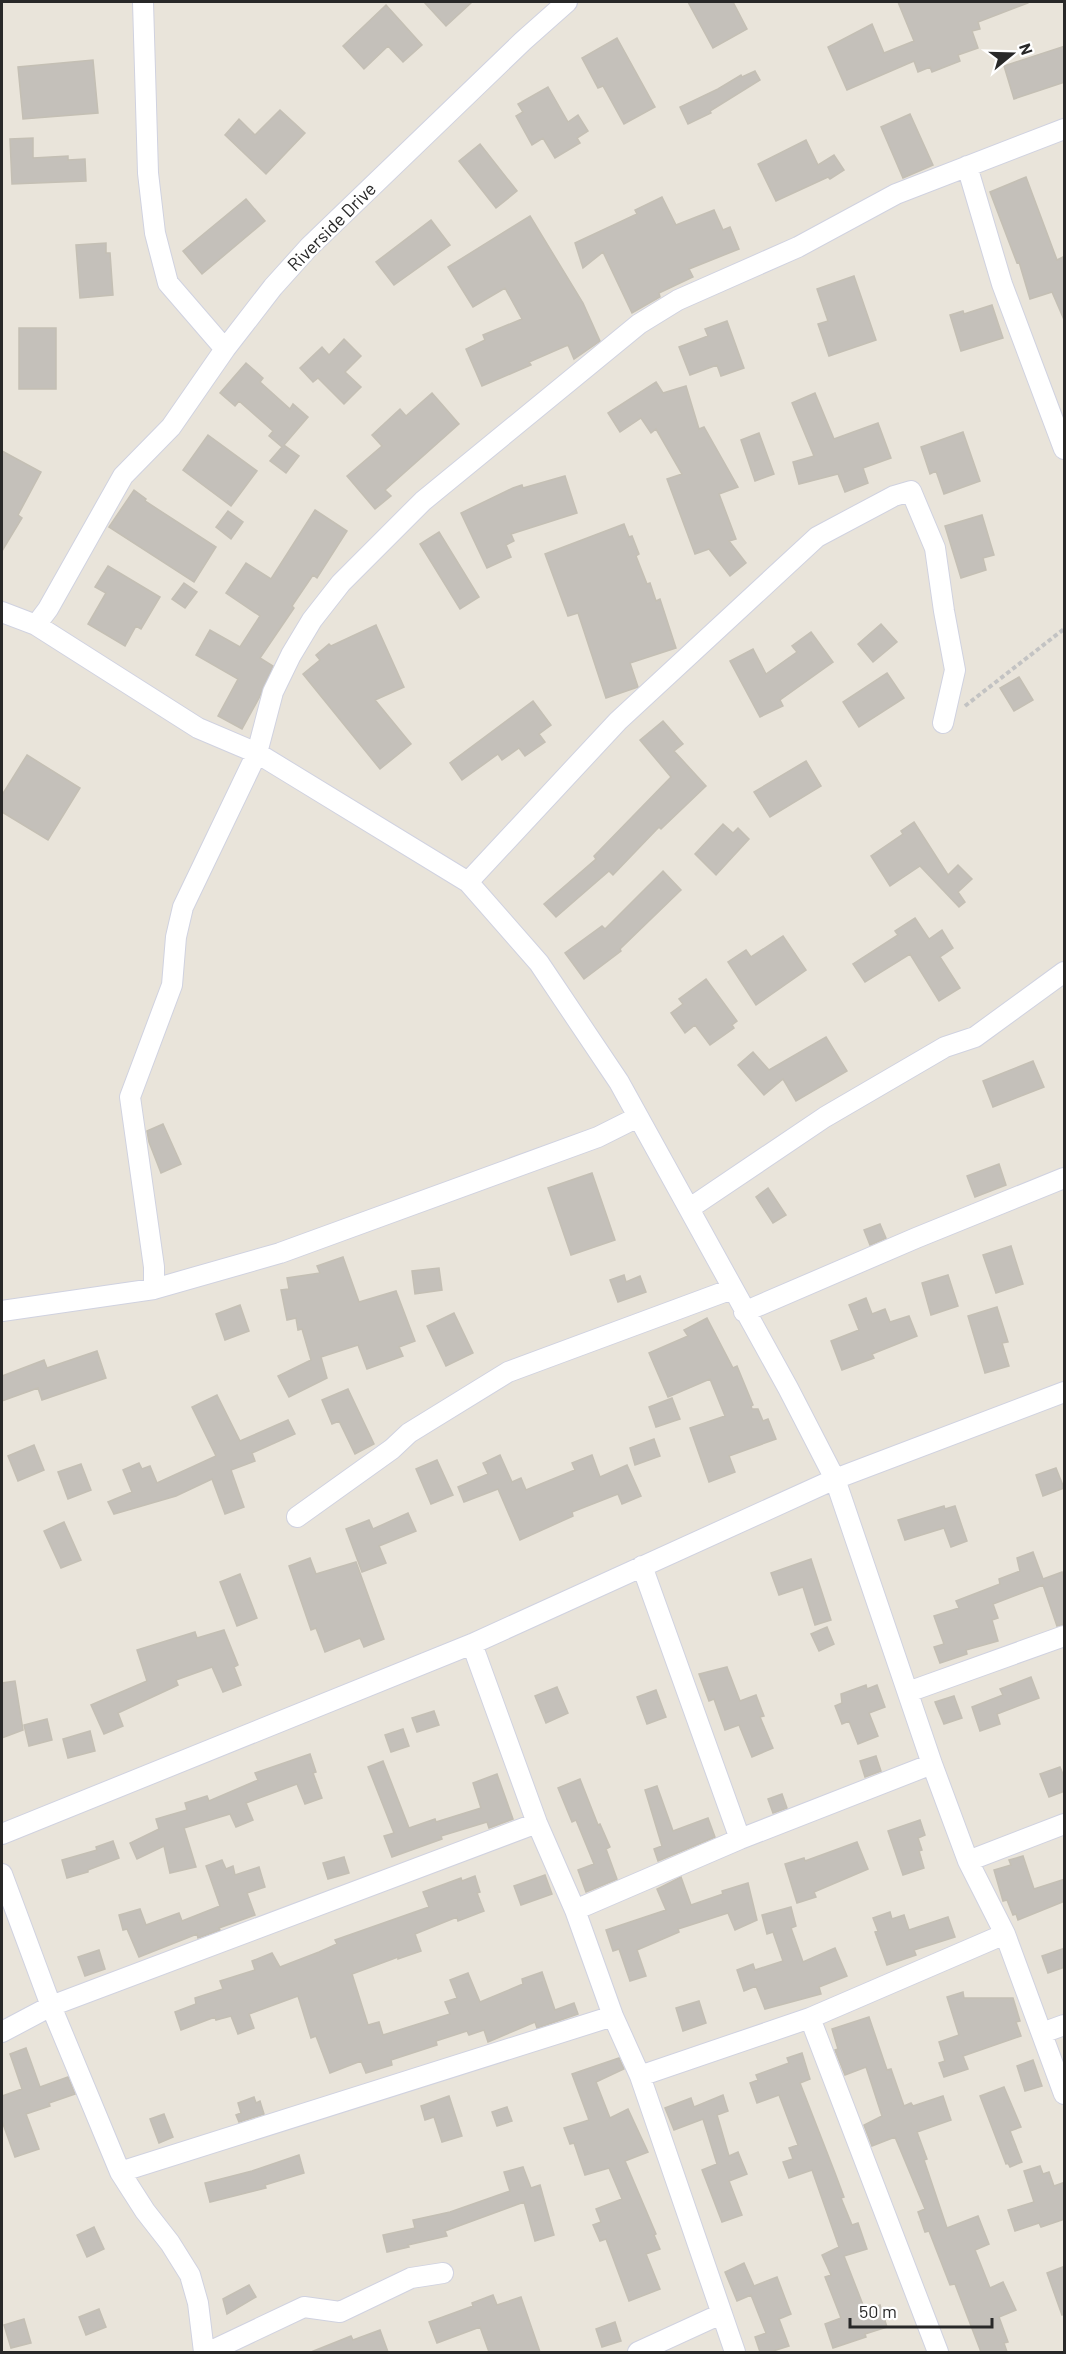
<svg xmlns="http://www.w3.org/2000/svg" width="1066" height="2354" font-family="Barlow,sans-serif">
	<rect width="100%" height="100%" fill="#e9e4da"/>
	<path fill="#c4c0ba" stroke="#c4bfb4" stroke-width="1.5" d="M424,2h48l-26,24z
		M688,2h45l14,27 -34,19z
		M898,2h130v1l-50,19 2,7 -8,2 6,17 -20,7 2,6 -28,11 -2,-5 -12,5 -4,-11 -67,29 -19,-43 44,-23 12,29 30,-12z
		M386,5l36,40 -19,17 -15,-16 -24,23 -21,-23z
		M617,38l38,69 -31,17 -21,-38 -5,2 -16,-30z
		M1065,46v36l-51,17 -10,-33z
		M93,60l5,53 -75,6 -5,-52z
		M755,71l5,9 -50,31 1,2 -23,11 -8,-17 38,-18 23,-14 1,2z
		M548,87l20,35 10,-7 10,16 -11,7 3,5 -25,15 -12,-20 -11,7 -16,-29 7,-4 -5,-8z
		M280,110l25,23 -39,41 -41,-39 14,-16 16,16z
		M910,114l23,51 -30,13 -22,-51z
		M33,138v20l35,-2v4l17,-1 1,22 -74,3 -2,-45z
		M806,140l12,25 16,-10 10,15 -14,9 -2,-2 -52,24 -18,-37z
		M480,144l37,47 -21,17 -37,-47z
		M1026,177l31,83 8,-4v66l-13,-30 -22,7 -11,-37 -2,1 -27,-71z
		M662,197l14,28 38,-15 9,20 7,-3 9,22 -50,20 4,8 -34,16 1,4 -28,16 -29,-61 -20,16 -8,-25 62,-29 -2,-4z
		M246,199l19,22 -63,53 -19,-23z
		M530,216l53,87 17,38 -26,18 -6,-14 -39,17 2,3 -49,21 -16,-37 19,-9 -2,-5 39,-16 -17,-31 -32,19 -25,-40z
		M431,220l19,25 -56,40 -18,-23z
		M106,243v10h4l3,42 -33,3 -4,-53z
		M854,276l22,64 -47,16 -11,-32 10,-3 -11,-32z
		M992,305l11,33 -42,13 -11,-36 13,-4 1,3z
		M727,321l17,47 -23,8 -4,-11 -27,10 -11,-28 29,-11 -3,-7z
		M19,328h37v61h-37z
		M344,339l17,17 -16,16 16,15 -17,17 -26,-26 -5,4 -13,-14 22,-21 7,8z
		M246,363l17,15 -3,4 30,27 3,-5 15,13 -24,28 15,11 -13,17 -16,-12 12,-14 -13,-11 4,-5 -34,-30 -4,5 -15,-13z
		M656,382l7,11 23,-7 13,43 5,-2 34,60 -19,7 17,45 -7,2 17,22 -16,13 -21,-27 -14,5 -28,-75 15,-5 -26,-45 -5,4 -10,-15 -21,14 -12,-19z
		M432,393l27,31 -74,66 6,6 -16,13 -28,-33 35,-30 -10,-11 28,-26 6,7z
		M815,393l19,46 44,-16 13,35 -28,10 5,15 -23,9 -7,-18 -39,10 -6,-22 21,-6 -22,-53z
		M963,432l17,49 -36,13 -8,-23 -6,3 -9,-27z
		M759,433l15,41 -19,7 -14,-41z
		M208,435l49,36 -26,35 -48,-36z
		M2,451l39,21 -23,43 4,3 -20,33z
		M565,476l12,37 -66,21 3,7 -8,4 5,12 -24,11 -26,-55 52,-25 9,-3 1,3z
		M134,490l12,9 -1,2 71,46 -22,35 -85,-55z
		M315,510l32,21 -30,47 -4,-3 -21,31 2,2 -34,50 13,8 -14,32 -17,31 -24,-13 20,-37 -42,-24 14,-25 30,17 20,-31 -34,-23 20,-30 25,16z
		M228,511l15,11 -12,17 -15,-12z
		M982,515l12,40 -11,3 3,12 -25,8 -16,-52z
		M624,524l5,13 3,-1 7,18 -3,2 11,28 3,-1 6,18 4,-2 16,49 -46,15 8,24 -32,11 -28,-85 -10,3 -23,-62z
		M439,532l40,65 -19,12 -40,-65z
		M108,566l52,31 -19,32 -5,-3 -11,20 -37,-22 18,-31 -11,-6z
		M184,583l13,9 -12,16 -13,-9z
		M881,624l16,18 -24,20 -15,-18z
		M376,625l28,62 -29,13 36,44 -31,25 -77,-95 17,-14 -4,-5 13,-11 2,2z
		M811,632l22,30 -53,38 3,6 -23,11 -30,-56 23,-12 13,25 31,-22 -5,-6z
		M887,673l17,25 -45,29 -16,-25z
		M1019,677l14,23 -19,11 -14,-23z
		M533,701l18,24 -12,9 6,8 -20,14 -6,-8 -17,12 -4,-6 -36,26 -12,-17z
		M663,721l20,23 -9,7 32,35 -45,43 -2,-2 -46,48 -4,-4 -53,46 -12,-13 52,-45 -2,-3 77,-79 -31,-37z
		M27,755l53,33 -32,52 -46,-28v-17z
		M806,761l15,25 -51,31 -16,-25z
		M914,822l34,53 10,-10 14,14 -14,13 7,10 -6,5 -39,-41 -30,20 -19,-30 32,-22 -2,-3z
		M723,824l10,9 5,-5 11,11 -33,36 -21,-21z
		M663,871l18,19 -61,59 1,2 -37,28 -19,-26 37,-27 3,3z
		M915,918l14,21 13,-9 11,18 -13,9 20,31 -21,13 -29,-47 -45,28 -12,-18 45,-29 -3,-4z
		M783,936l23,34 -50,35 -28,-43 18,-12 5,7z
		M706,979l31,42 -5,4 2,3 -24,17 -15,-20 -10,8 -14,-20 12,-9 -4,-5z
		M826,1037l21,34 -51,30 -13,-22 -19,16 -26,-30 15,-13 16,18z
		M1033,1061l11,26 -51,20 -10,-26z
		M163,1124l18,40 -20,9 -12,-31 -2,-11z
		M999,1164l7,21 -31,12 -8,-21z
		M592,1173l23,67 -44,15 -23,-67z
		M768,1188l18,27 -13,8 -17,-26z
		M880,1224l6,14 -16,7 -6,-15z
		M1011,1246l12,38 -27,9 -13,-38z
		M343,1257l16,45 37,-11 19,50 -16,6 4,9 -36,13 -9,-24 -37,12 6,21 -38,19 -11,-21 33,-16 -9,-31 -4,1 -2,-12 -9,2 -6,-30 8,-1 -2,-11 33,-5 -3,-7z
		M439,1268l3,22 -27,4 -3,-23z
		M624,1275l2,7 14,-6 6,16 -28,10 -8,-22z
		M948,1275l10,31 -27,9 -9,-32z
		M866,1298l6,16 13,-5 5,13 19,-6 8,20 -45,18 2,4 -32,12 -11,-29 28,-11 -10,-25z
		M240,1305l9,26 -24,9 -9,-26z
		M997,1307l11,35 -6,1 7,23 -24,7 -17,-57z
		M454,1313l19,40 -27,13 -19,-40z
		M707,1318l26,50 4,-2 16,39 -2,1 1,3h6l5,12 5,-2 8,20 -47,17 6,16 -26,10 -19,-54 35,-12 -15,-37 -42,18 -19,-44 39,-17 -4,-6z
		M97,1351l9,27 -64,22 -4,-12 -36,13v-25l42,-16 3,8z
		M348,1389l26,55 -19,10 -16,-33 -7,3 -10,-24z
		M217,1395l23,46 48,-21 7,14 -43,19 3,8 -24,9 13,37 -19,7 -13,-35 -36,17 -62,18 -6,-12 24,-10 -9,-22 16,-7 3,6 8,-3 7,17 59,-27 -24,-49z
		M672,1398l8,21 -24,8 -7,-20z
		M654,1439l6,17 -25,9 -5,-17z
		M34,1445l10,25 -26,11 -10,-25z
		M500,1455l12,27 9,-4 5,12 49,-20 -3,-7 20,-8 8,22 27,-12 14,31 -19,8 -4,-10 -46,18 1,4 -53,24 -22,-51 -34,13 -6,-15 30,-13 -5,-11z
		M437,1460l16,35 -22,9 -15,-35z
		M81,1464l10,26 -23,9 -10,-27z
		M1056,1468l8,20 -21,8 -7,-21z
		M944,1506l1,3 10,-3 12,35 -16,6 -7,-19 -39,12 -7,-20z
		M408,1513l8,18 -37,15 7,17 -24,9 -16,-43 23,-9 4,9z
		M64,1522l17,38 -20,8 -17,-37z
		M1033,1552l10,27 19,-7 3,9v43l-8,2 -14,-41 -50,19 5,14 -6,2 6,21 -32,9 1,4 -27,9 -6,-16 10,-3 -10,-28 25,-8 -3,-7 44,-17 -1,-5 21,-8 -3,-13z
		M310,1558l6,16 40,-12 28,77 -20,8 -4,-9 -35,14 -9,-24 -5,2 -22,-64z
		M811,1559l20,61 -16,5 -12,-38 -24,8 -8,-22z
		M240,1574l17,44 -20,8 -17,-44z
		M827,1627l7,17 -15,7 -8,-17z
		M224,1630l14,35 -4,2 7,18 -18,7 -11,-25 -36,13 2,5 -60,28 5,13 -19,8 -13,-29 56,-24 -10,-31 58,-18 2,6z
		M727,1667l13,34 16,-6 8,21 -4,1 13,31 -21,9 -13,-32 -14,5 -11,-31 -5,2 -10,-27z
		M1031,1677l8,21 -42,16 3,10 -20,7 -8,-24 31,-12 -3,-6z
		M15,1681l8,49 -21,8v-55z
		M866,1685l1,4 10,-4 8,22 -16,6 9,23 -20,8 -9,-23 -7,3 -7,-18 7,-3 -1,-9z
		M557,1687l11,26 -22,10 -11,-27z
		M656,1690l10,27 -19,7 -10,-27z
		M954,1696l8,22 -18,6 -9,-22z
		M434,1711l5,14 -22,7 -5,-14z
		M47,1719l5,21 -23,6 -5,-21z
		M403,1729l6,17 -18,6 -6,-17z
		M90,1731l5,20 -27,7 -5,-19z
		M310,1754l6,18 -3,1 9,25 -17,6 -8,-20 -51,19 7,17 -17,7 -6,-13 -46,14 12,39 -26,6 -6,-27 -27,13 -7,-16 29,-14 -3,-10 31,-9 -2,-7 22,-7 2,5 49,-21 -3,-7z
		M876,1756l5,15 -16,6 -5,-16z
		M383,1761l26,67 26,-9 1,3 45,-14 -8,-25 24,-9 16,45 -24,9 -2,-6 -46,14 1,3 -50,18 -8,-21 10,-3 -26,-66z
		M1060,1767l5,12v12l-16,6 -9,-23z
		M580,1779l18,46 2,-1 10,23 -4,2 11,30 -31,13 -8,-22 16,-6 -18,-44 -4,2 -14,-34z
		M657,1786l16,45 35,-13 7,19 -57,24 -4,-12 8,-3 -17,-56z
		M782,1794l5,14 -14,5 -5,-14z
		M920,1820l5,15 -7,3 4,12 -3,1 5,17 -21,7 -15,-44z
		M113,1841l6,17 -31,12v2l-21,6 -5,-18 35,-10 -1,-3z
		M857,1842l11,27 -54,23 2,5 -19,6 -12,-39 19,-6 1,3z
		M1023,1856l11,33 31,-10v22l-47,19 -2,-6 -3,1 -6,-15 -4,1 -9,-31 17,-5 -2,-5z
		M344,1857l5,16 -21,6 -5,-16z
		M222,1860l4,9 7,-3 2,9 24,-8 6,20 -18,6 8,22 -36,13 1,2 -22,8 -1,-4 -58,23 -12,-28 -4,1 -4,-15 21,-6 6,16 33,-12 3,8 38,-15 -14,-40z
		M545,1875l7,19 -31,11 -7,-19z
		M475,1876l5,16 -3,1 7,18 -26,10 -1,-4 -42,17 6,17 -23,8v-2l-46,17 16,51 11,-3 4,13 67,-21 -5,-12 12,-4 -7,-18 18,-7 12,29 43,-18 -1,-5 20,-7 13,38 19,-7 4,11 -41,14 -2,-6 -47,20 -4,-12 -15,5 -2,-4 -31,10 1,4 -46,15 1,5 -26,8 -5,-12 -31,12 -14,-37 -5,2 -13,-42 -49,18 5,14 -16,6 -7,-18 -15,4 -1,-3 -34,13 -6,-18 21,-8 -1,-6 28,-9 -3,-8 35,-11 -3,-9 20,-8 8,14 39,-15 18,-8 -2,-4 94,-33 -6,-15 38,-14 1,3z
		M681,1877l10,28 32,-11 -1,-3 26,-8 9,37 -22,10 -7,-17 -50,16 1,3 -42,18 9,26 -16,5 -11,-32 -6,2 -7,-21 60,-20 -9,-21z
		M791,1907l5,19 -5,2 12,34 32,-14 12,28 -28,11 2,7 -56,15 -9,-23 -12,5 -7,-21 16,-6 2,6 28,-9 -10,-29 -6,2 -5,-19z
		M890,1912l2,7 12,-4 5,15 39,-13 7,20 -41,13 2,5 -29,10 -12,-33 3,-1 -5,-13z
		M1065,1948v19l-17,6 -6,-17z
		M99,1950l6,19 -20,7 -7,-19z
		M963,1992l1,6h49l7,23 -4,1 5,14 -58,20 5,13 -24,8 -5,-14 6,-2 -6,-19 20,-7 -12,-38z
		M699,2001l7,22 -23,8 -7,-23z
		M869,2017l18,53 4,-1 13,37 7,-3 2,3 30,-10 8,24 -34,12 10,27 -3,1 23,68 31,-12 11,28 -14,6 15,38 13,-6 13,28 -17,7 9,25 -4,1 3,9h-26l-26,-68 -5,1 -21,-54 -4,1 -7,-20 7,-3 -30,-72 -23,9 -8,-21 18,-9 -16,-49 -21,8 -10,-25 3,-1 -6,-20z
		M26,2048l14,39 28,-10 7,17 -26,9 1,3 -24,8 13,35 -24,8 -13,-36v-25l20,-7 -12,-35z
		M802,2053l8,26 -10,4 35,90 9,24 -3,1 11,27 6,-2 9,26 -23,7 21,54 15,-5 7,22 -22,7 1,3 -33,11 -8,-24 16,-6 -16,-41 6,-2 -9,-20 17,-8 -27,-77 -23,8 -6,-16 10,-3 -4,-11 9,-3 -19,-50 -22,8 -7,-20 8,-3 -2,-5 33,-12 -2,-5z
		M619,2058l5,11 -28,13 14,36 18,-9 20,43 -23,9 31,73 -2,1 6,14 -14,5 14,35 -31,12 -23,-62 -6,2 -7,-16 8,-3 -5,-13 26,-10 -13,-31 -24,7 -11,-32 -4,1 -6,-16 25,-8 -17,-46z
		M1033,2060l9,26 -17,5 -8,-25z
		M1004,2087l17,40 -11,4 12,31 -12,5 -2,-4 -2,1 -26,-68z
		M723,2095l5,16 -11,4 12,41 9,-4 9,22 -18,7 13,34 -20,7 -20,-52 15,-6 -14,-45 -29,11 -9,-22 26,-10 3,9z
		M449,2096l13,40 -20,6 -8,-25 -9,3 -4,-14z
		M254,2097l2,6 4,-2 4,13 -25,8 -3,-7 5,-2 -3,-10z
		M507,2107l5,14 -15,5 -5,-14z
		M164,2114l9,23 -14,6 -9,-24z
		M299,2155l5,18 -39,12 1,3 -56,14 -5,-19 47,-12z
		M1040,2166l3,8 6,-2 5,14 11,-4v37l-24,8 -2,-4 -24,8 -7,-21 26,-8 -10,-31z
		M523,2167l8,21 9,-3 14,50 -19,6 -11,-39 -79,29 2,5 -39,9 1,2 -22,5 -4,-17 32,-7 -2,-8 37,-8 60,-21 -6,-19z
		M94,2227l10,22 -17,8 -10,-22z
		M744,2263l10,23 23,-9 14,37 -12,5 10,27 -19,6h-10l-5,-15 11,-4 -15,-38 -14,6 -12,-29z
		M1065,2266v48l-3,1 -15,-42z
		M249,2285l7,12 -29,17 -4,-15z
		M493,2295l4,10 24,-8 19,55h-51l-9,-25 -43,16 -8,-21 44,-16 -1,-3z
		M99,2309l7,18 -20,8 -7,-18z
		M24,2319l7,24 -20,5 -7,-23z
		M615,2322l6,19 -19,6 -6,-18z
		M380,2330l8,22h-77l40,-16 2,4z"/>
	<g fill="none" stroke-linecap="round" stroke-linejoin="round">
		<defs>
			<path id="street" d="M143,2l5,171 7,60 13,50 57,66
				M567,2l-44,39 -214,206 -36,40 -48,62 -54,78 -48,49 -75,133 -12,16 162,103 59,25 211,129 71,81 80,119 169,306 47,91 97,285 36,97 37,73 59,160
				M967,166l35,118 62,165
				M2,612l34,13
				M468,882l150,-161 199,-184 77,-41 17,-5 24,57 9,63 11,59 -12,53
				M690,1208l135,-91 120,-70 30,-10 89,-65
				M154,1289v-22l-24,-170 42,-112 4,-48 7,-30 74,-154 16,-61 18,-37 21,-35 29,-37 82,-82 216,-177 39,-24 120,-53 98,-53 168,-65
				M2,1311l152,-22 126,-36 318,-116 40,-20
				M744,1312l172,-74 148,-60
				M297,1517l95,-68 17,-16 99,-61 224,-83
				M642,1566l98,273
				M472,1644l65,179 38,87 38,106 27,60 170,-58 195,-84
				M908,1692l156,-56
				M2,1834l470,-190 363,-165 229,-87
				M968,1861l96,-37
				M2,1874l49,132 69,166 25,39 25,32 20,32 8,28 6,49
				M575,1910l165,-71 192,-75
				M810,2018l128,334
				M2,2032l49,-26 486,-183
				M1042,2033l22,-8
				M640,2076l95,276
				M120,2172l493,-156
				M209,2352l95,-45 36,5 71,-34 32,-5
				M638,2352l83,-38"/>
		</defs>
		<use href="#street" stroke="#d0d2e0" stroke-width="22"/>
		<path stroke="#c3c3c3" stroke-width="4" stroke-dasharray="4.5 3" stroke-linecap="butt" d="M965,706l99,-77"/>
		<use href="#street" stroke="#fff" stroke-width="20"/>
	</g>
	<g text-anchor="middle" stroke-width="4.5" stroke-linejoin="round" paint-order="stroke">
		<g font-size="18" fill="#282828" stroke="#fff">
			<text transform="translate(332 227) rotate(-45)" y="6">Riverside Drive</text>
		</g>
	</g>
	<rect width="1066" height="2354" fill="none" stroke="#282828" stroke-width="6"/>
	<g transform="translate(1012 54) rotate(71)" stroke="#ffffff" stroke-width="4.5" paint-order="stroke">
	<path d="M0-4.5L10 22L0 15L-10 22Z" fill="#282828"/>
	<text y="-9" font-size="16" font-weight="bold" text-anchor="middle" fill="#282828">N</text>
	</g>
	<path d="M850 2318v9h142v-9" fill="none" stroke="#282828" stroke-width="3"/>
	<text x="859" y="2318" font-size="18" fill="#282828" stroke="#ffffff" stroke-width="4.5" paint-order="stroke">50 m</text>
</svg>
